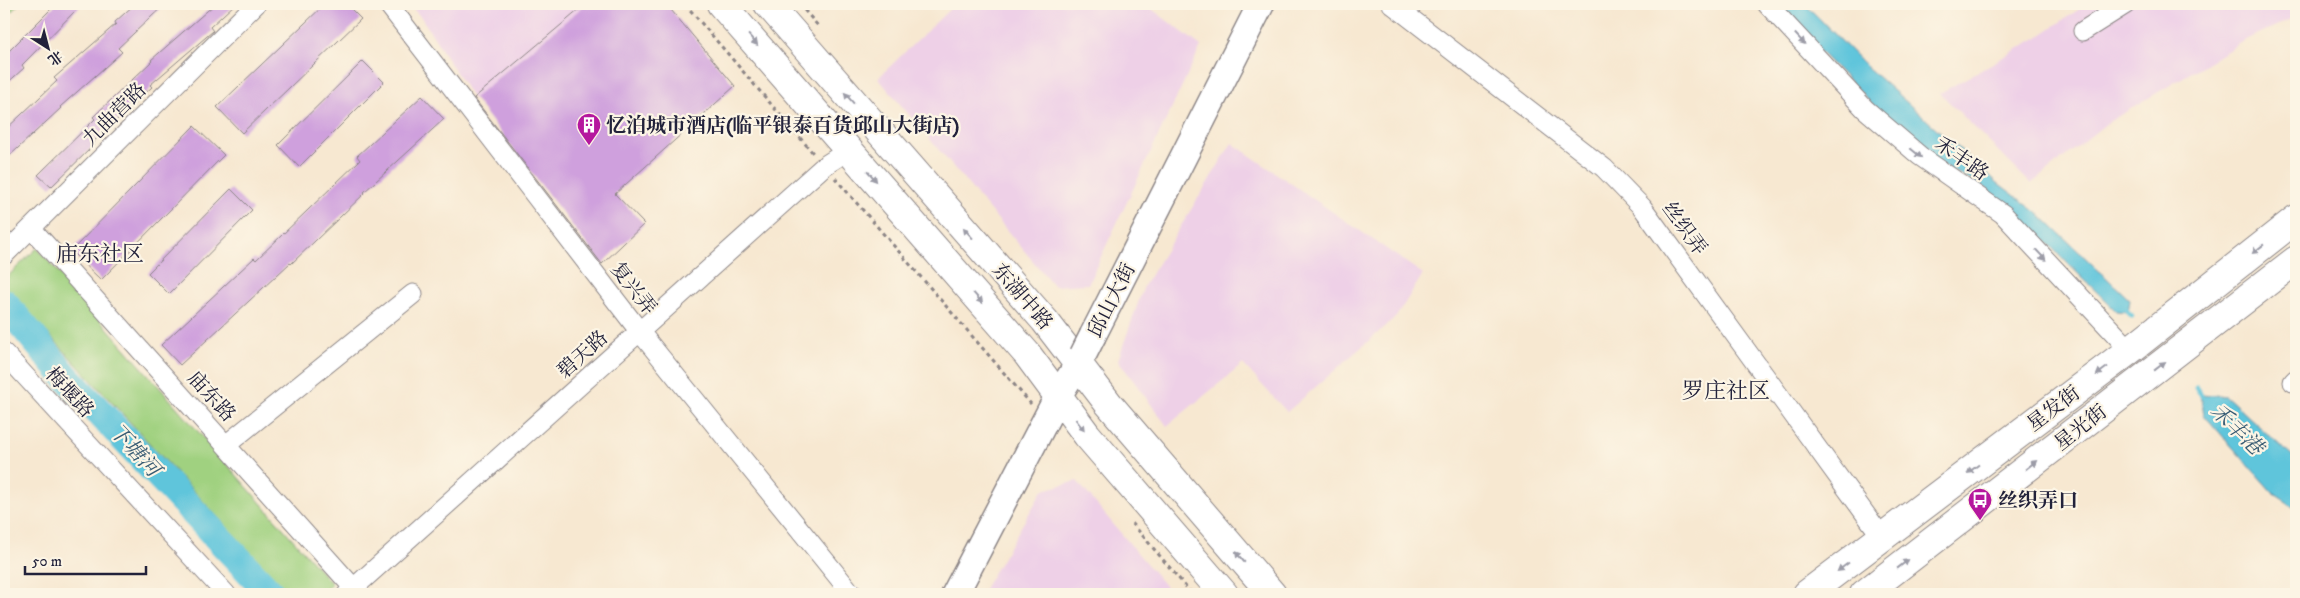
<svg xmlns="http://www.w3.org/2000/svg" width="2300" height="598" font-family="'IM FELL DW Pica','Noto Serif SC',serif">
	<rect width="100%" height="100%" fill="#fcf5e5"/>
	<filter id="ink" filterUnits="userSpaceOnUse"><feTurbulence type="fractalNoise" baseFrequency=".02" numOctaves="2"/><feDisplacementMap in="SourceGraphic" scale="10" xChannelSelector="R" yChannelSelector="G"/><feConvolveMatrix kernelMatrix="1 2 1 2 8 2 1 2 1" color-interpolation-filters="sRGB"/></filter>
	<filter id="wash" filterUnits="userSpaceOnUse"><feTurbulence type="fractalNoise" baseFrequency=".0096" numOctaves="4" result="noise"/><feDisplacementMap in="SourceGraphic" scale="20" xChannelSelector="R" yChannelSelector="G"/><feGaussianBlur stdDeviation="1.12" result="paint"/><feColorMatrix in="noise" values="0 0 0 0 0 0 0 0 0 0 0 0 0 0 0 0 0 1.4 0 .05"/><feComposite in="paint" operator="in"/></filter>
	<g filter="url(#wash)">
		<rect width="100%" height="100%" fill="#f7e8d1"/>
		<path fill="#eed0e7" d="M408,4h175l2,1 -112,94 -52,-82z
			M955,4h190l56,42 -113,238 -34,2 -176,-208z
			M2087,4h209v13l-51,23 -138,83 -76,61 -91,-91 95,-54z
			M1232,143l191,131 -27,43 -109,95 -44,-48 -76,62 -49,-66 26,-74z
			M1077,481l95,113h-191l62,-104z"/>
		<path fill="#a0d180" stroke="#617a5e" d="M4,4h15l-15,15z
			M37,248l295,336 -12,10h-31l-285,-308v-6z"/>
		<path fill="#5ec5db" stroke="#40748b" d="M1772,4h33l63,64 130,115 41,31 91,86 -2,12 -12,-1 -82,-81 -46,-40 -65,-36z
			M2201,394l25,2 70,64v48l-23,-15 -69,-78z"/>
		<g fill="none" stroke-linecap="round" stroke-linejoin="round">
			<path stroke="#5ec5db" stroke-width="5" d="M2125,309l7,7
				M2196,388l5,6"/>
			<path stroke="#5ec5db" stroke-width="29" d="M4,303l62,74 205,217"/>
		</g>
		<g id="blocks">
			<path fill="#cfa0dd" d="M56,4h26l-60,61 2,3 -20,18v-30z
				M135,4h30l-47,44 4,4 -62,55 1,1 -57,53v-30l53,-50 -3,-3 62,-54 -1,-2z
				M215,4h20l-25,23 3,4 -63,54 2,2 -59,55 2,2 -44,43 -13,-12 57,-56 -2,-2 59,-56 -1,-1z
				M325,4h21l15,15 -119,114 -25,-26z
				M586,4h80l69,82 -120,108 29,30 -42,40 -128,-166z
				M363,61l21,21 -85,85 -21,-22z
				M422,96l22,23 -80,73 1,1 -74,71 -1,-1 -110,102 -19,-20 93,-87 2,2 104,-100 -3,-4z
				M194,126l30,29 -123,125 -30,-29z
				M231,189l21,21 -83,84 -21,-21z"/>
		</g>
	</g>
	<g filter="url(#ink)">
		<use href="#blocks" fill-opacity="0" stroke="#8c8586" stroke-width="1"/>
		<g fill="none" stroke-linecap="round" stroke-linejoin="round">
			<defs>
				<path id="minor" d="M388,4l252,328 212,262
					M1392,4l212,164 38,39 240,330
					M1767,4l98,105 55,47 83,58 127,136
					M2083,31l43,-27
					M31,228l328,366
					M4,255l252,-251
					M4,353l222,241
					M2293,382l3,-3
					M226,445l187,-151
					M347,594l477,-428 25,-16"/>
				<path id="secondary" d="M1093,335l168,-331
					M955,594l103,-198 20,-32"/>
				<path id="primary" d="M721,4l306,350 60,81 137,159
					M768,4l277,317 63,82 164,191
					M1807,594l323,-244 166,-131
					M1864,594l432,-334"/>
			</defs>
			<use href="#minor" stroke="#8c8586" stroke-width="21"/>
			<use href="#secondary" stroke="#8c8586" stroke-width="29"/>
			<use href="#primary" stroke="#8c8586" stroke-width="30"/>
			<path stroke="#8c8586" stroke-width="3" stroke-dasharray="4 4" stroke-linecap="butt" d="M685,4l128,149
				M799,4l20,23
				M835,178l196,226
				M1132,523l60,71"/>
			<use href="#minor" stroke="#fff" stroke-width="19"/>
			<use href="#secondary" stroke="#fff" stroke-width="26"/>
			<use href="#primary" stroke="#fff" stroke-width="28"/>
			<defs>
				<path id="secondary-bridge" d="M1083,355l10,-20"/>
			</defs>
			<use href="#secondary-bridge" stroke="#8c8586" stroke-width="29" stroke-linecap="butt"/>
			<use href="#secondary-bridge" stroke="#fff" stroke-width="26"/>
		</g>
		<defs><path id="oneway-solid" d="M-6-.8H1V-3.2L6.5 0L1 3.2V.8H-6Z" transform="scale(1.25)"/></defs>
		<g fill="#9c9ca7">
			<use href="#oneway-solid" transform="translate(1800 39) rotate(47)"/>
			<use href="#oneway-solid" transform="translate(753 40) rotate(49)"/>
			<use href="#oneway-solid" transform="translate(849 98) rotate(-131)"/>
			<use href="#oneway-solid" transform="translate(1916 153) rotate(40)"/>
			<use href="#oneway-solid" transform="translate(872 176) rotate(49)"/>
			<use href="#oneway-solid" transform="translate(968 233) rotate(-131)"/>
			<use href="#oneway-solid" transform="translate(2258 249) rotate(142)"/>
			<use href="#oneway-solid" transform="translate(2041 255) rotate(47)"/>
			<use href="#oneway-solid" transform="translate(978 298) rotate(49)"/>
			<use href="#oneway-solid" transform="translate(2160 366) rotate(-38)"/>
			<use href="#oneway-solid" transform="translate(2102 371) rotate(143)"/>
			<use href="#oneway-solid" transform="translate(1080 425) rotate(53)"/>
			<use href="#oneway-solid" transform="translate(2031 465) rotate(-38)"/>
			<use href="#oneway-solid" transform="translate(1973 469) rotate(143)"/>
			<use href="#oneway-solid" transform="translate(1240 557) rotate(-130)"/>
			<use href="#oneway-solid" transform="translate(1903 564) rotate(-38)"/>
			<use href="#oneway-solid" transform="translate(1843 567) rotate(143)"/>
		</g>
	</g>
	<defs>
		<symbol id="building-pin" viewBox="-11 -11 22 30"><path d="M0 17L-7.5 6A9.5 9.5 0 1 1 7.5 6Z" fill="#b5179e" stroke="#fcf5e5"/><path d="M-4-6H4V6H1V3H-1V6H-4ZM-2.5-4.3h1.7v1.8h-1.7ZM.8-4.3h1.7v1.8H.8ZM-2.5-1h1.7V.8h-1.7ZM.8-1h1.7V.8H.8Z" fill="#fff"/></symbol>
		<symbol id="bus-pin" viewBox="-11 -11 22 30"><path d="M0 17L-7.5 6A9.5 9.5 0 1 1 7.5 6Z" fill="#b5179e" stroke="#fcf5e5"/><path d="M-5-6H5V4H4V6H2V4H-2V6H-4V4H-5ZM-3.5-4V0h7V-4ZM-3.5 1.2v1.5H-2V1.2ZM2 1.2v1.5H3.5V1.2Z" fill="#fff"/></symbol>
	</defs>
	<g fill-rule="evenodd">
		<use href="#building-pin" x="575" y="111" width="28" height="38"/>
		<use href="#bus-pin" x="1966" y="486" width="28" height="38"/>
	</g>
	<g text-anchor="middle" stroke-width="4.5" stroke-linejoin="round" paint-order="stroke">
		<g font-size="20" fill="#22223b" stroke="#fcf5e5">
			<text transform="translate(114 114) rotate(-45)" y="7">九曲营路</text>
			<text transform="translate(1962 158) rotate(35)" y="7">禾丰路</text>
			<text transform="translate(1685 228) rotate(54)" y="7">丝织弄</text>
			<text transform="translate(634 288) rotate(52)" y="7">复兴弄</text>
			<text transform="translate(1023 296) rotate(49)" y="7">东湖中路</text>
			<text transform="translate(1111 300) rotate(-63)" y="7">邱山大街</text>
			<text transform="translate(582 354) rotate(-42)" y="7">碧天路</text>
			<text transform="translate(70 392) rotate(47)" y="7">梅堰路</text>
			<text transform="translate(212 396) rotate(48)" y="7">庙东路</text>
			<text transform="translate(2053 408) rotate(-37)" y="7">星发街</text>
			<text transform="translate(2080 427) rotate(-38)" y="7">星光街</text>
		</g>
		<g font-size="20" font-weight="bold" fill="#22223b" stroke="#fcf5e5" text-anchor="start">
			<text x="606" y="132">忆泊城市酒店(临平银泰百货邱山大街店)</text>
			<text x="1998" y="507">丝织弄口</text>
		</g>
		<g font-size="21" font-style="italic" fill="#375b73" stroke="#fcf5e5">
			<text transform="translate(2237 429) rotate(44)" y="7">禾丰港</text>
			<text transform="translate(135 450) rotate(47)" y="7">下塘河</text>
		</g>
		<g font-size="22" fill="#22223b" stroke="#fcf5e5">
			<text x="100" y="261">庙东社区</text>
			<text x="1726" y="398">罗庄社区</text>
		</g>
	</g>
	<rect width="2300" height="598" fill="none" stroke="#fcf5e5" stroke-width="20"/>
	<g transform="translate(48 48) rotate(144)" stroke="#fcf5e5" stroke-width="4" paint-order="stroke">
	<path d="M0-4L9 19L0 12L-9 19Z" fill="#22223b"/>
	<text y="-8" font-size="14" font-weight="bold" text-anchor="middle" fill="#22223b">北</text>
	</g>
	<path d="M25 566v8h121v-8" fill="none" stroke="#22223b" stroke-width="2.5"/>
	<text x="32" y="566" font-size="15" fill="#22223b" stroke="#fcf5e5" stroke-width="4" paint-order="stroke">50 m</text>
</svg>
